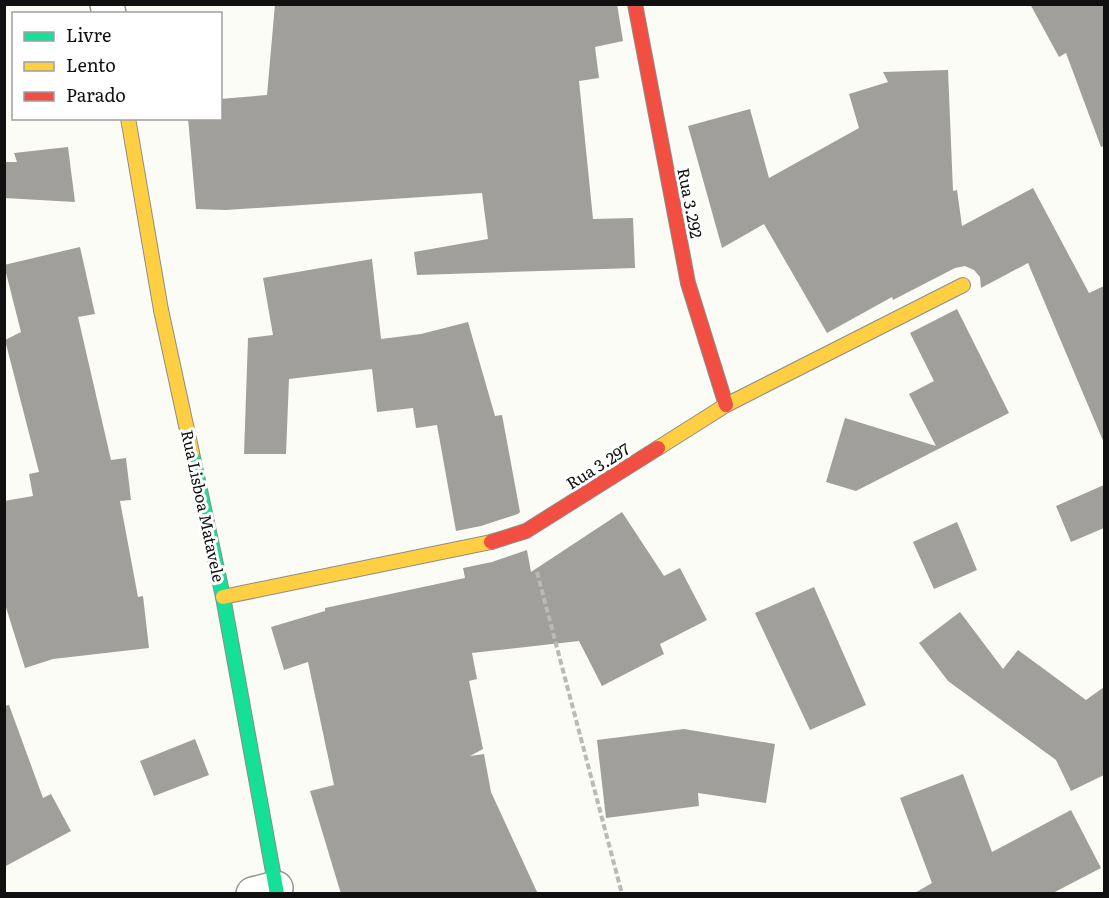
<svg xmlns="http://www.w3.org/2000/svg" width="1109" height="898" font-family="Literata,serif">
	<rect width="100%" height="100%" fill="#fcfcf6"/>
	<path fill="#a09f9b" d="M275,4h342l6,37 -28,6 4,31 -20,3 14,138 40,-1 2,50 -218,7 -3,-23 74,-13 -6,-46 -256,17 -30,-1 -8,-91h32v-19l47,-4z
		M1030,4h74v142l-3,1 -35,-94 -7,4z
		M948,70l5,121 4,-1 5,36 71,-38 56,105 15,-7v157l-76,-180 -47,25 -1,-11 -6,-7 -9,-4 -10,2 -62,32 -1,-3 -65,36 -63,-109 -42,24 -34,-122 62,-17 19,69 90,-50 -10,-34 39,-12 -5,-10z
		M68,147l7,55 -71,-4v-36h13l-3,-9z
		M80,247l15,67 -17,3 33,143 15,-2 5,42 -11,1 18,96 5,-1 6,52 -96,11 -28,9 -21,-67v-100l29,-5 -4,-22 10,-2 -34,-132 16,-8 -17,-67z
		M372,259l9,80 40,-5 47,-12 27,94 7,-1 18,97 -2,2 -37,12 -25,5 -19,-106 -21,3 -3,-20 -36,4 -5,-43 -83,10 -3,75h-42l4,-116 25,-3 -10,-57z
		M957,309l52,104 -153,78 -30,-9 19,-64 91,28 -27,-52 25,-13 -24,-48z
		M1104,485v43l-33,14 -15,-36z
		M622,512l42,64 16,-8 27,52 -47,24 4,10 -62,32 -23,-45 -107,12 5,26 -8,2 14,68 -13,7 14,-2 7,38 47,102h-197l-31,-103 24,-6 -26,-123 -24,8 -13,-43 54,-16v-3l140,-30 -2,-10 29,-6 35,-12 4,22z
		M957,522l20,48 -43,19 -21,-47z
		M814,587l52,118 -56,25 -55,-117z
		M960,612l43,57 15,-19 68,50 18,-13v88l-33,16 -15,-31 -108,-79 -29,-38z
		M9,705l34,93 8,-4 20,37 -67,36v-161z
		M684,729l91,15 -9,59 -68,-10 1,13 -93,12 -9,-78z
		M195,739l14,36 -55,21 -14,-35z
		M963,774l29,78 79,-42 30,58 -50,26h-138l19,-11 -32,-85z"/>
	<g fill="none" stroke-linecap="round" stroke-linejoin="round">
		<defs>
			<path id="street" d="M107,4l2,10
				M253,894l23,-6"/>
			<path id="fast" d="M192,453l31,144 54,297"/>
			<path id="slow" d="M128,118l33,192 31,143
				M658,448l68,-43 237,-120
				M223,597l268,-55"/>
			<path id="jam" d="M635,4l53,279 38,122
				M491,542l35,-11 132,-83"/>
		</defs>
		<use href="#street" stroke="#969694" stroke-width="36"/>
		<use href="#fast" stroke="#8d8d8a" stroke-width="16"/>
		<use href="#slow" stroke="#8d8d8a" stroke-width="16"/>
		<use href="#jam" stroke="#8d8d8a" stroke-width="16"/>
		<path stroke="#b9b9b8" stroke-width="4" stroke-dasharray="6 3" stroke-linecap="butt" d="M537,572l85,322"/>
		<use href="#street" stroke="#fffffe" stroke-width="33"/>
		<use href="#fast" stroke="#16e098" stroke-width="14"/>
		<use href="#slow" stroke="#ffcf43" stroke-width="14"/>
		<use href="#jam" stroke="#f24e42" stroke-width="14"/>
	</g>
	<g text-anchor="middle" stroke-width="6" stroke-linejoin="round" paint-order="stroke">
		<g font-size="16" fill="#101010" stroke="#fff">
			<text transform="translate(690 203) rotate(79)" y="6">Rua 3.292</text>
			<text transform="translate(598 466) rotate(-32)" y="6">Rua 3.297</text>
			<text transform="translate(203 506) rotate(78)" y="6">Rua Lisboa Matavele</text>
		</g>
	</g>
	<rect width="1109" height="898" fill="none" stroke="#101010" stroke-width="12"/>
	<rect x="12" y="12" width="210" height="108" fill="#ffffff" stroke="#9f9f9f" stroke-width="1.5"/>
	<rect x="24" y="32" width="30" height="9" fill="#16e098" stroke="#9f9f9f" stroke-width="1.5"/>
	<text x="66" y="42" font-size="18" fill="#101010">Livre</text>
	<rect x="24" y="62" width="30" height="9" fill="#ffcf43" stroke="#9f9f9f" stroke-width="1.5"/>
	<text x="66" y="72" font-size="18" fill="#101010">Lento</text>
	<rect x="24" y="92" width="30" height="9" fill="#f24e42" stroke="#9f9f9f" stroke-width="1.5"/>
	<text x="66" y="102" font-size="18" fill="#101010">Parado</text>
</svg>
